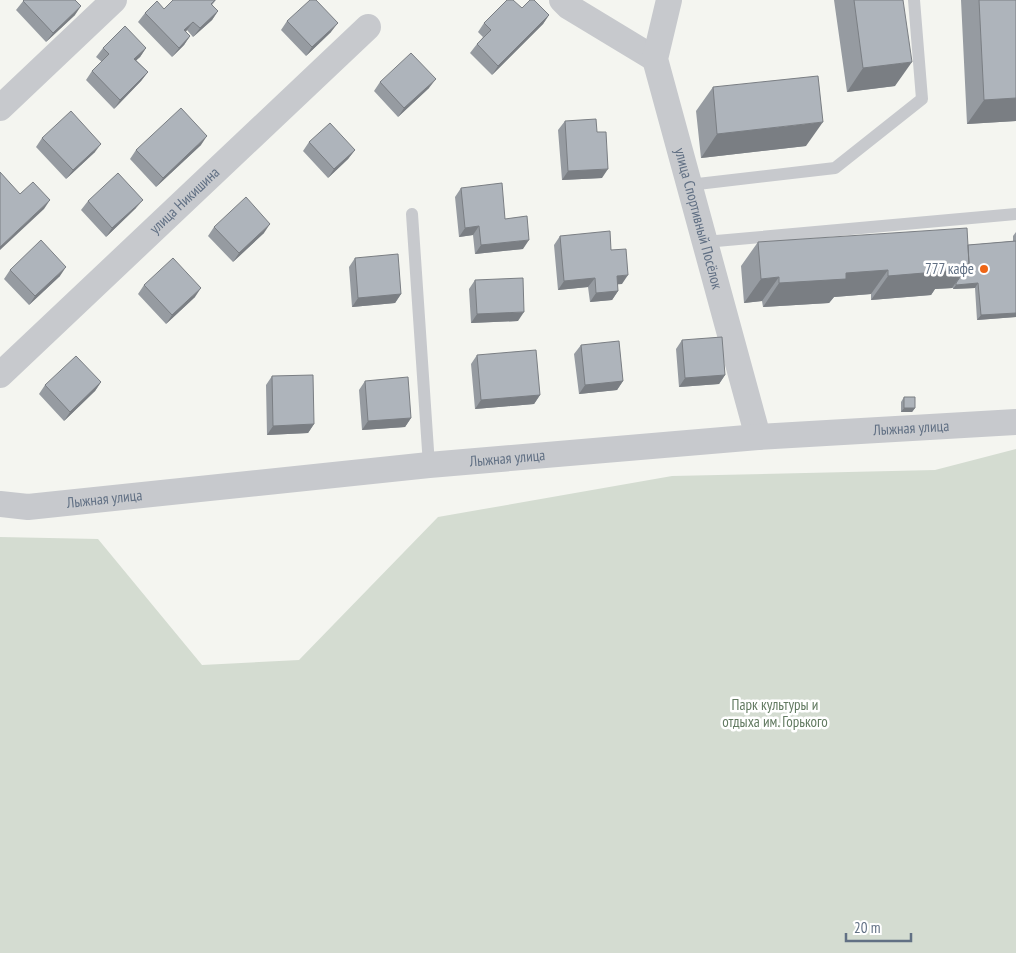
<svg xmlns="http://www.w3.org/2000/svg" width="1016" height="953" font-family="'PT Sans Narrow',sans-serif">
	<rect width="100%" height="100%" fill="#f4f5f0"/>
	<path fill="#d4dcd1" d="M1016,449v504h-1016v-416l98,2 104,126 97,-5 139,-143 234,-41 263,-6z"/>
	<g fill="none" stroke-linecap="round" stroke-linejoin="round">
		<path stroke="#c7c9cd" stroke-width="12" d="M689,185l146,-17 87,-69 -8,-99
			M412,214l17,251
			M705,242l311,-28"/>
		<g stroke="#c7c9cd" stroke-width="26">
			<path d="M562,0l7,7 86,52"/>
			<path id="s1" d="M669,0l-14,59 103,378"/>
			<path d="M0,108l114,-108"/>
			<path id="s2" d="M0,375l368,-348"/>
			<path id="s3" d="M0,504l28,3 401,-42 329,-28 258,-15"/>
		</g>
	</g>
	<path fill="#969ba1" d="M24,0l51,15 -29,27 -30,-32z
		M173,0h43l-4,5 6,6 -6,9 -19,17 -6,-7 -1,2 4,4 -6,9 -12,12 -34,-35 7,-9 19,-4z
		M834,0h69l-8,86 -48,6z
		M961,0h55v121l-49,3z
		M522,8l27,7 -6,9 -51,51 -22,-22 7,-9 6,-7 -5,-5 6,-9z
		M287,21l44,11 -25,24 -25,-26z
		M103,48h43l-6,9 -4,3 12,12 -7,9 -27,28 -28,-29 6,-9 10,-9 -6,-5z
		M380,82l49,6 -31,29 -24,-26z
		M713,87l93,59 -105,12 -5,-47z
		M565,121l32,11 5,46 -40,2 -4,-50z
		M42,138l53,14 -29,27 -30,-32z
		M309,142l46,8 -7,9 -20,19 -25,-27z
		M201,145l-45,42 -26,-28 6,-9z
		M461,188l44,31 18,30 -48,5 -2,-19 -14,2 -4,-40z
		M88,201l48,7 -30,29 -25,-27z
		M214,227l50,6 -31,29 -25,-26z
		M1016,232v85l-39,3 -2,-32 -22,1v-1l-18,1 -4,6 -60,5v-6l-37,3 -5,6 -66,4 -1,-6 -18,2 -3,-37 17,-24 210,3 45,-4v-5z
		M560,236l51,14 11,34h-5l1,7 -6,9 -22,2 -2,-15 -30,3 -4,-45z
		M355,258l46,36 -6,9 -43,4 -3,-40z
		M10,270l50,6 -31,29 -25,-26z
		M475,280l43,41 -47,2 -2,-34z
		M144,285l51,12 -29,27 -28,-30z
		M682,340l43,35 -6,9 -40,3 -3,-38z
		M581,345l42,36 -6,9 -38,4 -5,-40z
		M477,355l63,40 -6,9 -59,5 -4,-45z
		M272,376l42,48 -6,9 -41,2 -1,-50z
		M365,381l46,37 -6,9 -43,3 -3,-40z
		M101,382l-6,9 -31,30 -25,-27 6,-9z
		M904,397l11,11 -3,4h-11v-10z"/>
	<path fill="#7a7e83" d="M81,6l-6,9 -29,27 7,-9z
		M218,11l-6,9 -19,17 7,-9z
		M549,15l-6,9 -51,51 6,-9z
		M193,22l-6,8 -9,9 6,-9z
		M338,23l-7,9 -25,24 6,-9z
		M190,36l-6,9 -12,12 7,-9z
		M146,48l-6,9 -12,11 6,-9z
		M912,62l-17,24 -48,6 16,-24z
		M148,72l-7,9 -27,28 6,-9z
		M436,79l-7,9 -31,29 6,-9z
		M1016,98v23l-49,3 17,-24z
		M823,122l-17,24 -105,12 16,-24z
		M207,136l-6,9 -45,42 7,-9z
		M101,144l-6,8 -29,27 7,-9z
		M355,150l-7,9 -20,19 6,-9z
		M608,169l-6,9 -40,2 6,-9z
		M50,200l-6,9 -44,41v-3z
		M143,200l-7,8 -30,29 6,-9z
		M270,224l-6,9 -31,29 6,-9z
		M479,226l-6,9 -14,2 6,-9z
		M529,240l-6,9 -48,5 6,-9z
		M969,264l-17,24 -17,1 -4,6 -60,5 17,-24 60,-10z
		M66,267l-6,9 -31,29 6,-9z
		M888,270l-17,24 -37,3 -5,6 -66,4 16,-24 67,-10z
		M628,275l-6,9 -12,1 7,-9z
		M779,277l-17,24 -18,2 17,-24z
		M595,278l-7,9 -30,3 6,-9z
		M978,283l-3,5 -22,1 3,-4z
		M201,288l-6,9 -29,27 6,-9z
		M618,291l-6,9 -22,2 6,-9z
		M401,294l-6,9 -43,4 6,-9z
		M524,312l-6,9 -47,2 6,-9z
		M1016,313v4l-39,3 4,-5z
		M725,375l-6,9 -40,3 6,-9z
		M623,381l-6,9 -38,4 6,-9z
		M101,382l-6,9 -31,30 6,-9z
		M540,395l-6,9 -59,5 6,-9z
		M904,408h11l-3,4h-11z
		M411,418l-6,9 -43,3 6,-9z
		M314,424l-6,9 -41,2 6,-9z"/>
	<path fill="#aeb4bb" stroke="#7a7e83" d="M24,0h51l6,6 -28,27 -30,-32z
		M173,0h42l-4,4 7,7 -18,17 -7,-6 -9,8 6,6 -11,12 -34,-35 12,-12 7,8z
		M310,0h6l22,23 -26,24 -25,-26z
		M507,0h6l9,8 8,-8h4l15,15 -51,51 -21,-22 14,-14 -7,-7z
		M854,0h49l9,62 -49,6z
		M979,0h37v98l-32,2z
		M125,26l21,22 -12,11 14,13 -28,28 -28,-29 17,-17 -6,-6z
		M411,53l25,26 -32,29 -24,-26z
		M818,76l5,46 -106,12 -4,-47z
		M181,108l26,28 -44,42 -27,-28z
		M71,111l30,33 -28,26 -31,-32z
		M596,119l1,13h9l2,37 -40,2 -3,-50z
		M330,123l25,27 -21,19 -25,-27z
		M0,172l20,22 13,-12 17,18 -50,47z
		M118,173l25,27 -31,28 -24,-27z
		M502,183l3,36 22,-3 2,24 -48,5 -2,-19 -14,2 -4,-40z
		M246,197l24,27 -31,29 -25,-26z
		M967,228l2,36 -21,2v5l-60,5v-6l-42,3v6l-67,4v-6l-18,2 -3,-37z
		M610,231l1,19 15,-1 2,26 -11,1 1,15 -22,2 -1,-15 -31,3 -4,-45z
		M41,240l25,27 -31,29 -25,-26z
		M1016,241v72l-35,2 -3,-32 -22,2v-2l13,-19 -1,-19z
		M398,254l3,40 -43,4 -3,-40z
		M173,258l28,30 -29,27 -28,-30z
		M523,278l1,34 -47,2 -2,-34z
		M722,337l3,38 -40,3 -3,-38z
		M619,341l4,40 -38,4 -4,-40z
		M536,350l4,45 -59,5 -4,-45z
		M76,356l25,26 -31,30 -25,-27z
		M313,375l1,49 -41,2 -1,-50z
		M408,377l3,41 -43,3 -3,-40z
		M904,397h11v11h-11z"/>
	<circle fill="#ef6616" stroke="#fff" stroke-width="2" cx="984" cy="269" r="5"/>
	<g text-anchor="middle" stroke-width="5" stroke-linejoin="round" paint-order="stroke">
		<g font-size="15" fill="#617084" stroke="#fff">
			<text dy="5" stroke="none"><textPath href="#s2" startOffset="254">улица Никишина</textPath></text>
			<text dy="5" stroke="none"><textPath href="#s1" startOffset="226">улица Спортивный Посёлок</textPath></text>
			<text dy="5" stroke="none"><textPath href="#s3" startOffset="915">Лыжная улица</textPath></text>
			<text dy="5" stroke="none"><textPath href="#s3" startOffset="510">Лыжная улица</textPath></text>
			<text dy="5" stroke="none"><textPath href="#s3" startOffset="105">Лыжная улица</textPath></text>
		</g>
		<g font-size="15" fill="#617084" stroke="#fff" text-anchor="end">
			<text x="974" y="274">777 кафе</text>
		</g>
		<g font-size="15" fill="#627a61" stroke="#fff">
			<text x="775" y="710">Парк культуры и<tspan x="775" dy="17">отдыха им. Горького</tspan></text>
		</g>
	</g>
	<path d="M846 933v8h65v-8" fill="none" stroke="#617084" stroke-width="2.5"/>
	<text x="854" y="933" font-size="15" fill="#617084" stroke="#ffffff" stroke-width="4" paint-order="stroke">20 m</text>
</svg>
